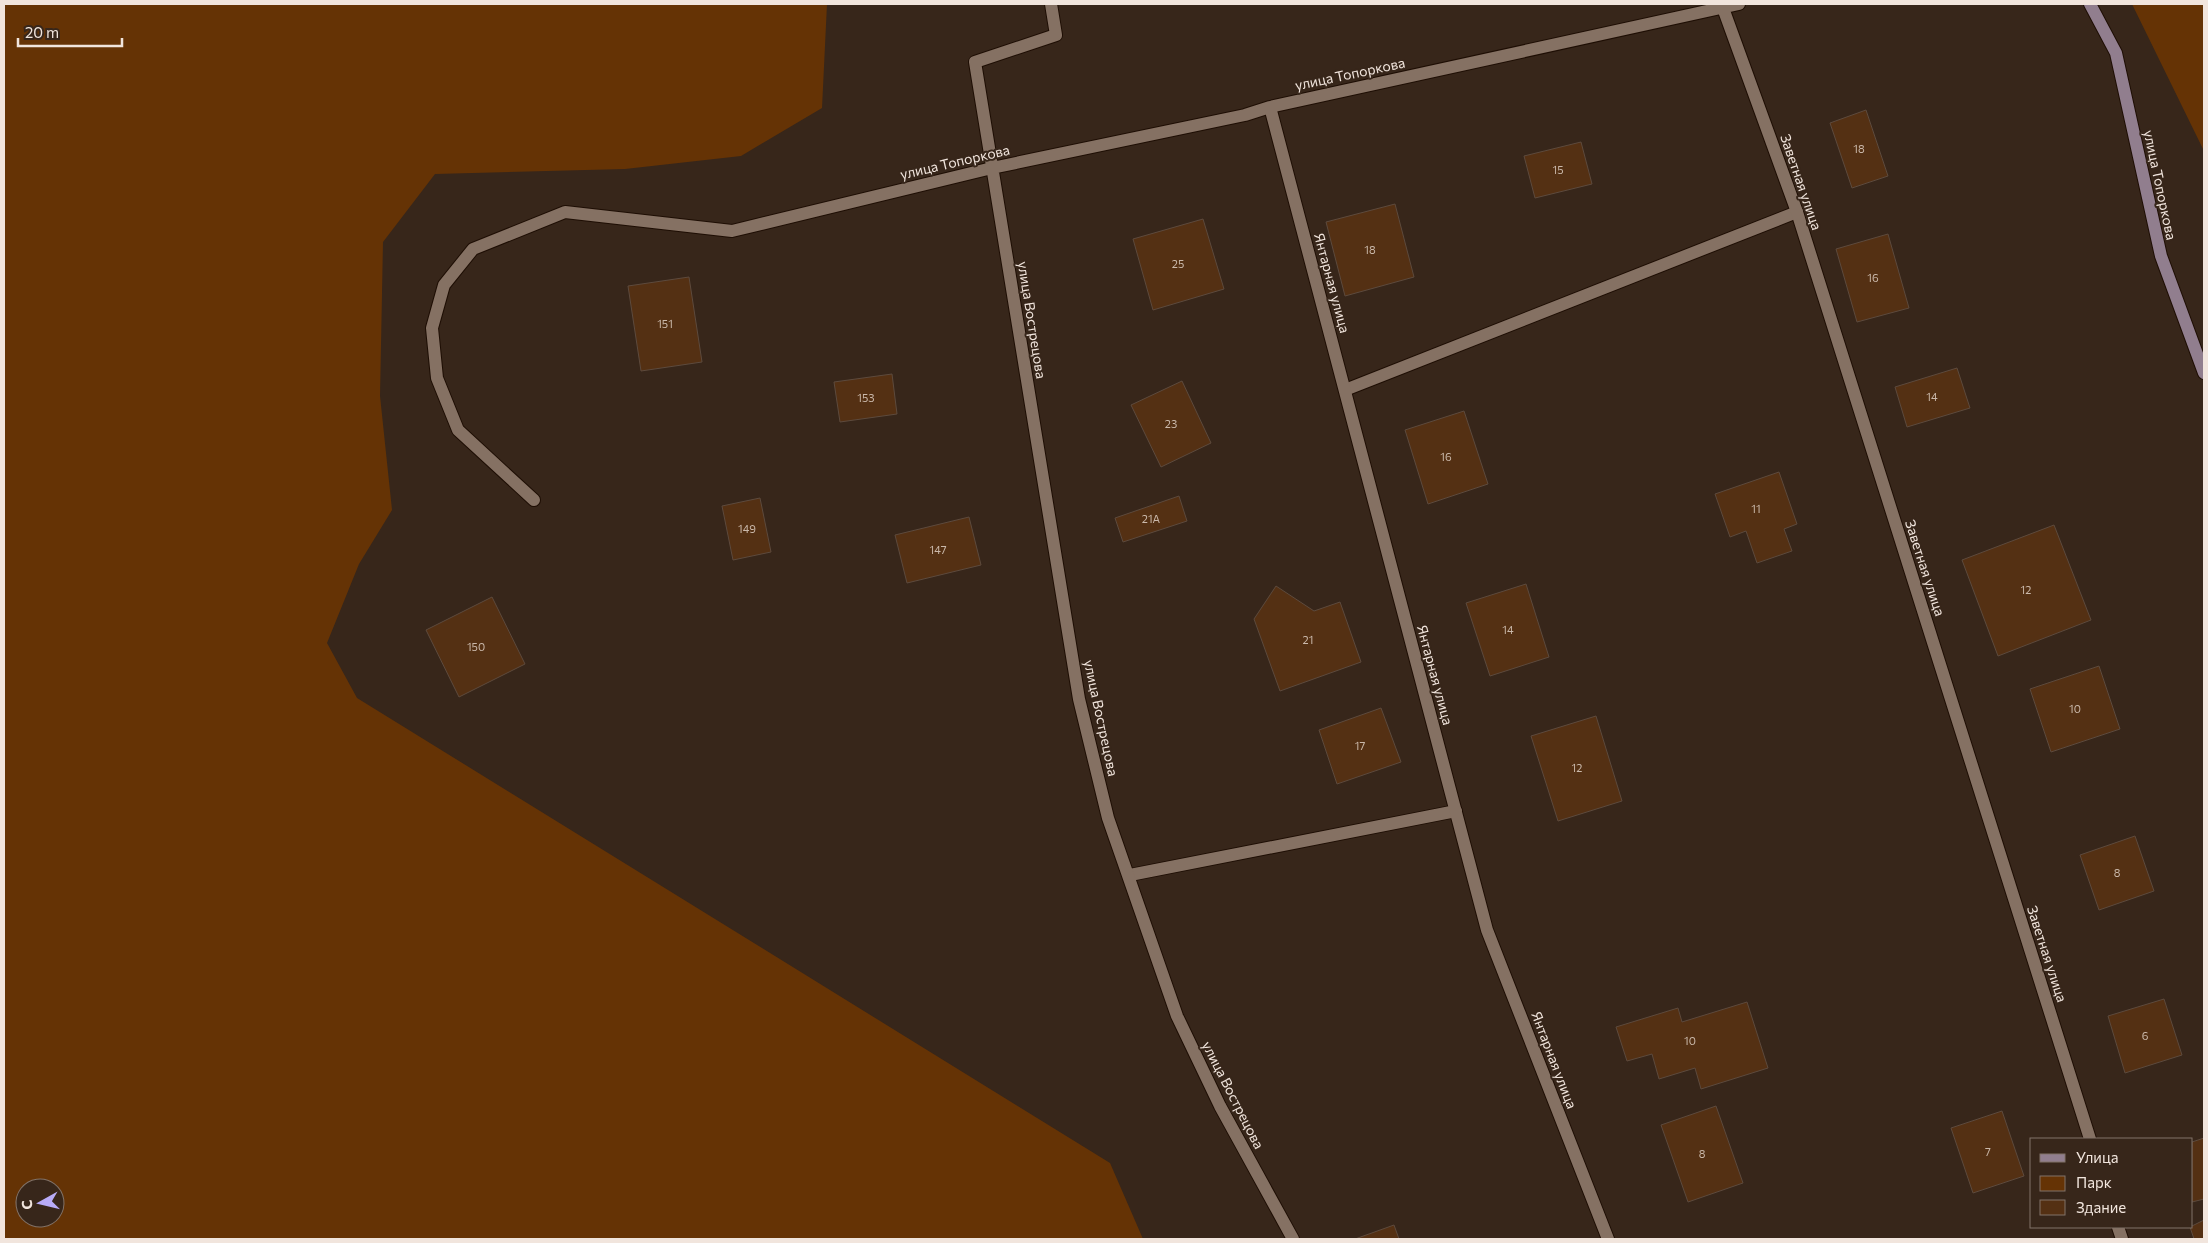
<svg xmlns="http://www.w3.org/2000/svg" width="2208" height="1243" font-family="Commissioner,sans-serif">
	<rect width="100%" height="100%" fill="#37261a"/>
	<path fill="#653305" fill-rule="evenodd" d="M4,4h823l-5,104 -81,48 -116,13 -190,5 -52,68 -3,154 12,114 -33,54 -32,79 30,55 753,465 33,76h-1139zM25,1188h30v30h-30z
		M2132,4h72v147z"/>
	<path fill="#543013" stroke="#5d4a3d" d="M1866,110l22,66 -36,12 -22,-65z
		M1581,142l11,42 -57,14 -11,-42z
		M1395,204l19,73 -69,19 -19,-74z
		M1203,219l21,70 -71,21 -20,-71z
		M1888,234l21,74 -52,14 -21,-73z
		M689,277l13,85 -61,9 -13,-85z
		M1957,368l13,40 -63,19 -12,-40z
		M892,374l5,40 -57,8 -6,-40z
		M1182,381l29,62 -50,24 -30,-62z
		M1464,411l24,73 -60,20 -23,-74z
		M1779,472l18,52 -13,5 8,22 -35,12 -11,-32 -16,6 -15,-43z
		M1179,496l8,25 -64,21 -8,-24z
		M760,498l11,54 -38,8 -11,-54z
		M969,517l12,48 -74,18 -12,-48z
		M2054,525l37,95 -93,36 -36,-96z
		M1526,584l23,73 -59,19 -24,-73z
		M1276,586l38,25 26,-9 21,60 -81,29 -26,-72z
		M492,597l33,67 -66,33 -33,-67z
		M2099,666l21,63 -69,23 -21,-63z
		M1381,708l20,54 -64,22 -18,-54z
		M1596,716l26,85 -64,20 -27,-85z
		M2135,836l19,55 -55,19 -19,-55z
		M2164,999l18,56 -57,18 -17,-57z
		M1747,1002l21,66 -67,21 -6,-21 -36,11 -7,-25 -25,7 -11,-34 62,-19 4,14z
		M1716,1106l27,77 -55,19 -27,-77z
		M2002,1111l22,65 -51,17 -22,-65z
		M2204,1138v61l-12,3v-60z
		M2204,1220v19h-10l-4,-12z
		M1394,1225l5,14h-44z"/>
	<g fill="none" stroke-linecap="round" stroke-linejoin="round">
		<defs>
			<path id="lane" d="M1345,390l452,-178
				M1130,875l326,-64"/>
			<path id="street" d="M1051,4l5,31 -81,27 104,637 29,119 69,198 43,90 73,133
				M1723,8l74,204 293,927
				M1270,107l217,823 121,309
				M534,500l-76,-70 -21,-52 -5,-50 12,-43 29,-36 92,-37 167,19 260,-63 253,-53 25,-8 469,-103
				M2118,1227l4,12"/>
			<path id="secondary" d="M2090,4l26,49 45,203 43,117"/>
		</defs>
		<use href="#lane" stroke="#1e0e04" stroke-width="14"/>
		<use href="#street" stroke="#1e0e04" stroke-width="14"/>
		<use href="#secondary" stroke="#1e0e04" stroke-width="14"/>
		<use href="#lane" stroke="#857163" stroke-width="12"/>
		<use href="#street" stroke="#857163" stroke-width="12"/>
		<use href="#secondary" stroke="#917e8e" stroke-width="12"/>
	</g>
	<g text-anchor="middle" stroke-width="4" stroke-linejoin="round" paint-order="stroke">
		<g font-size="11" fill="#cab8aa">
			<text x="1859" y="153">18</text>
			<text x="1558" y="174">15</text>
			<text x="1370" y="254">18</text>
			<text x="1178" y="268">25</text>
			<text x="1873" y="282">16</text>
			<text x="665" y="328">151</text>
			<text x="1932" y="401">14</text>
			<text x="866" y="402">153</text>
			<text x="1171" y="428">23</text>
			<text x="1446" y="461">16</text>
			<text x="1756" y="513">11</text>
			<text x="1151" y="523">21А</text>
			<text x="747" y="533">149</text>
			<text x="938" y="554">147</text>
			<text x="2026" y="594">12</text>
			<text x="1508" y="634">14</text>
			<text x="1308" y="644">21</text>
			<text x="476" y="651">150</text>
			<text x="2075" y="713">10</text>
			<text x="1360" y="750">17</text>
			<text x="1577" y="772">12</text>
			<text x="2117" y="877">8</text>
			<text x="2145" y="1040">6</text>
			<text x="1690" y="1045">10</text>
			<text x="1988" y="1156">7</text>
			<text x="1702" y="1158">8</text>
		</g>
		<g font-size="14" fill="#f1e5dd" stroke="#37261a">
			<text transform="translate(1350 74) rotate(-12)" y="5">улица Топоркова</text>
			<text transform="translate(955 162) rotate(-13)" y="5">улица Топоркова</text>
			<text transform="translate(1801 182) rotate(71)" y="5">Заветная улица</text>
			<text transform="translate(2160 185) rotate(78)" y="5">улица Топоркова</text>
			<text transform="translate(1332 283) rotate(75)" y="5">Янтарная улица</text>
			<text transform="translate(1032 320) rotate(81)" y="5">улица Вострецова</text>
			<text transform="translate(1925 568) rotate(72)" y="5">Заветная улица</text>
			<text transform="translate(1435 675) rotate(75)" y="5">Янтарная улица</text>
			<text transform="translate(1101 718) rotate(78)" y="5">улица Вострецова</text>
			<text transform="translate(2047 954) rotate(72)" y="5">Заветная улица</text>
			<text transform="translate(1554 1060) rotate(69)" y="5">Янтарная улица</text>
			<text transform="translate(1233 1095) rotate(63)" y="5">улица Вострецова</text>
		</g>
	</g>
	<rect width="2208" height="1243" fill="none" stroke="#f1e5dd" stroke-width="10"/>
	<rect x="2030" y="1138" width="162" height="90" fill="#37261a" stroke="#817268"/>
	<rect x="2040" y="1154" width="25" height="8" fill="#917e8e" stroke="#817268"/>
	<text x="2076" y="1163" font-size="15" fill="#f1e5dd">Улица</text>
	<rect x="2040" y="1176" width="25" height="15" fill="#653305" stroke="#817268"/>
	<text x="2076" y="1188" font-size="15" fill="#f1e5dd">Парк</text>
	<rect x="2040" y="1200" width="25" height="15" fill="#543013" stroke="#817268"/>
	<text x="2076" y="1213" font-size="15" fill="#f1e5dd">Здание</text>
	<g transform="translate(40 1203) rotate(262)"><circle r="24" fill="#37261a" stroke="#817268"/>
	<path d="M0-4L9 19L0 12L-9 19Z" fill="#b8abf7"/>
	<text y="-8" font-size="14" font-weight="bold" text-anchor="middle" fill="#f1e5dd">С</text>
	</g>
	<path d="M18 38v8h104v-8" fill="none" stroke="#f1e5dd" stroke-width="2.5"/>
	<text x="25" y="38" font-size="15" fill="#f1e5dd" stroke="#37261a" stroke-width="4" paint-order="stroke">20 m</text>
</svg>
